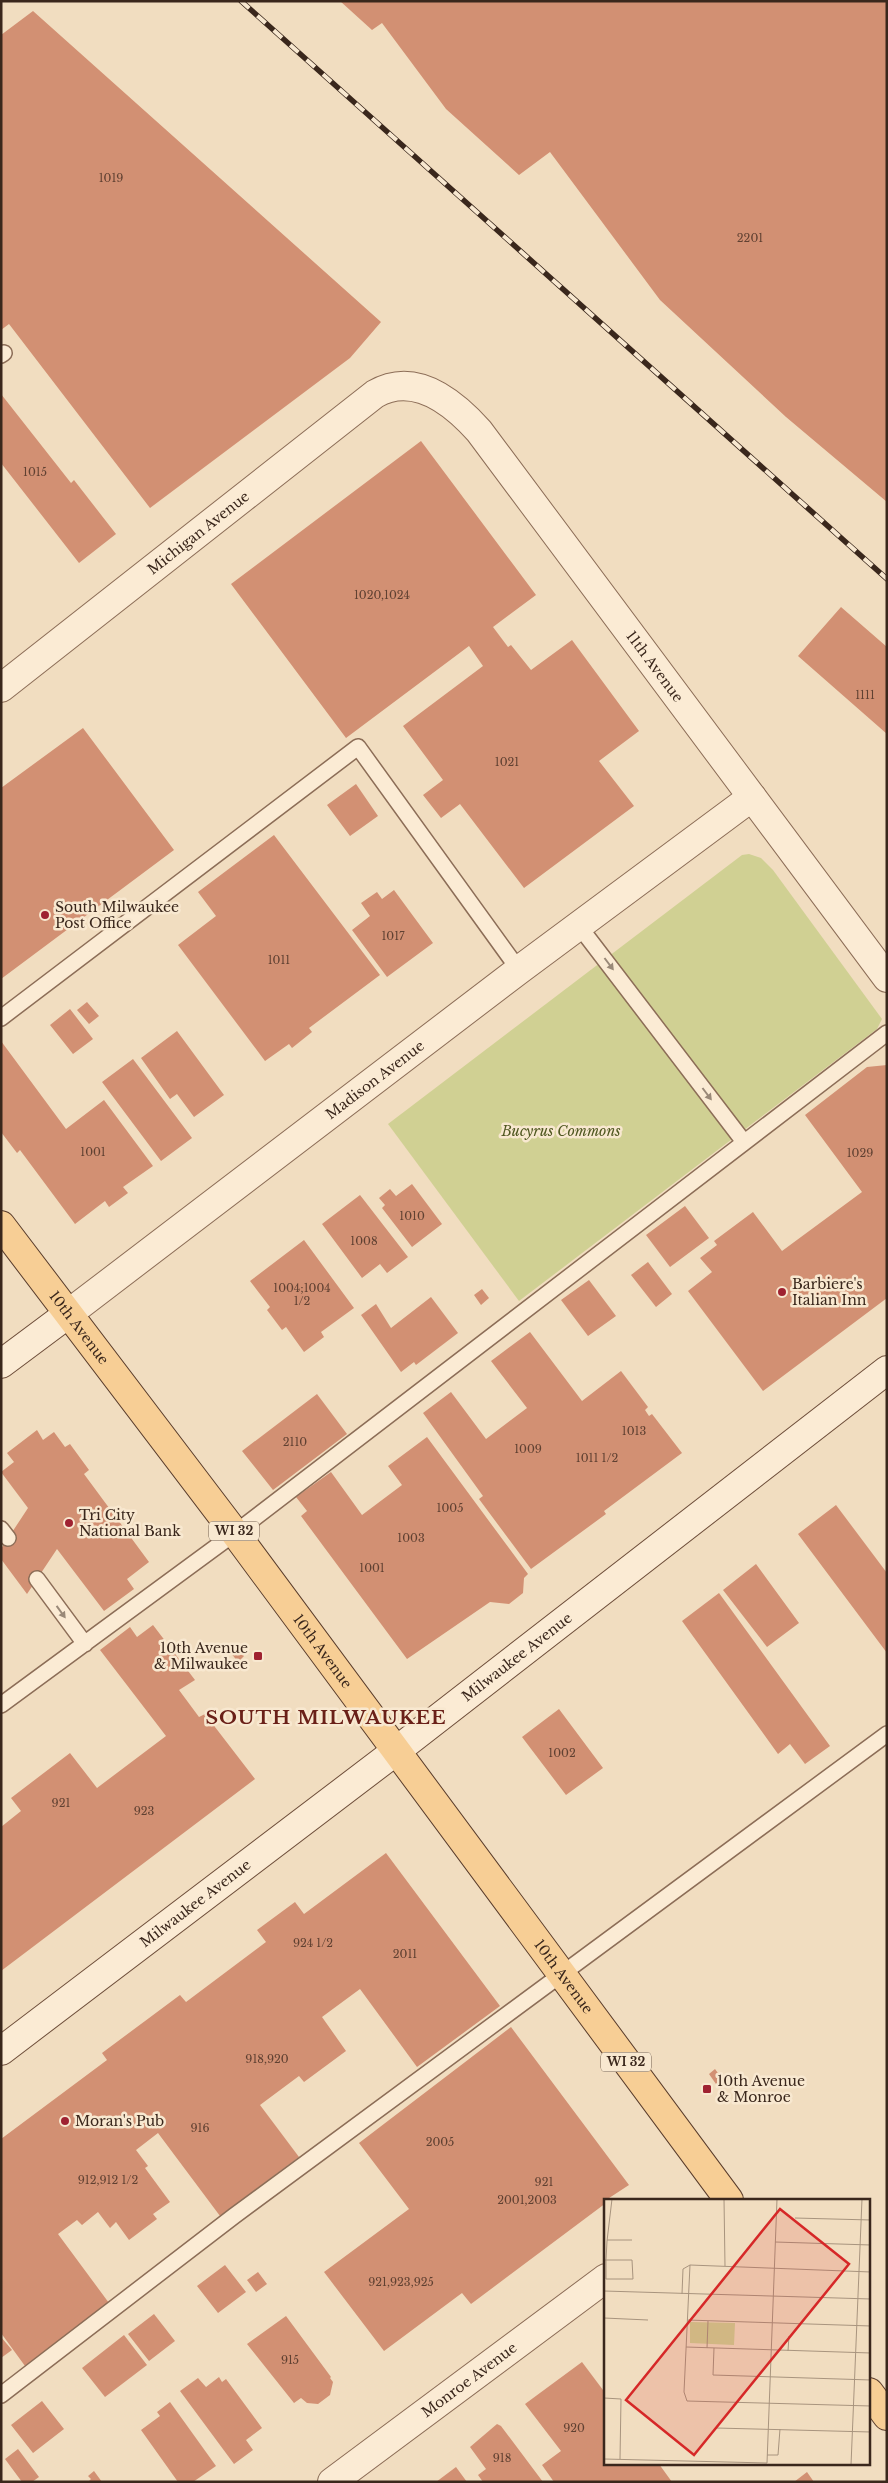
<svg xmlns="http://www.w3.org/2000/svg" width="888" height="2483" font-family="'Libre Baskerville',serif">
	<rect width="100%" height="100%" fill="#f1ddc0"/>
	<path fill="#d0d093" d="M749,854l12,4 12,12 109,149 -5,10 -358,272 -131,-177 354,-269z"/>
	<path fill="#d29073" d="M340,1h547v501l-101,-85 -126,-117 -110,-148 -31,23 -73,-66 -64,-86 -10,7z
		M33,11l348,311 -31,36 -200,150 -141,-184 -8,6v-295z
		M1,394l70,89 3,-3 42,54 -37,29 -78,-100z
		M421,441l115,154 -43,32 15,20 3,-2 20,25 41,-30 67,91 -40,30 35,45 -110,82 -64,-84 -19,14 -18,-23 20,-15 -40,-54 80,-60 -14,-20 -123,92 -115,-154z
		M841,607l46,40v87l-89,-78z
		M83,728l91,122 -173,129v-191z
		M356,784l22,32 -28,20 -23,-31z
		M274,835l106,140 -71,53 3,4 -20,16 -3,-4 -24,17 -87,-116 38,-29 -18,-24z
		M394,890l39,53 -46,34 -35,-47 18,-14 -9,-13 16,-11 5,7z
		M87,1002l12,14 -10,8 -12,-14z
		M70,1009l23,30 -20,15 -23,-29z
		M177,1031l47,64 -30,22 -17,-23 -7,5 -29,-41z
		M1,1041l65,88 38,-29 49,66 -30,21 5,6 -19,14 -4,-6 -30,23 -55,-74 -3,3 -16,-21z
		M133,1059l59,79 -31,23 -59,-79z
		M887,1065v233l-124,93 -75,-100 24,-19 -12,-14 17,-13 -3,-4 39,-29 29,39 80,-59 -57,-77 62,-48z
		M412,1184l30,40 -30,23 -30,-39 3,-3 -6,-7 11,-9 6,7z
		M360,1195l48,62 -21,16 -7,-9 -18,14 -40,-54z
		M685,1206l24,32 -39,29 -24,-32z
		M304,1240l50,68 -33,24 3,5 -20,15 -18,-25 -4,3 -15,-20 3,-3 -20,-26z
		M648,1262l24,32 -16,13 -25,-32z
		M589,1280l27,36 -28,20 -27,-36z
		M482,1289l7,9 -8,7 -7,-10z
		M431,1297l27,36 -42,32 -2,-3 -13,10 -40,-57 15,-11 15,24z
		M530,1332l52,69 39,-30 27,36 -3,3 4,6 3,-2 30,39 -78,58 2,3 -75,55 -52,-70 4,-3 -60,-83 28,-21 35,47 41,-31 -36,-47z
		M317,1394l30,40 -74,56 -31,-39z
		M37,1430l6,10 11,-8 11,15 5,-3 19,26 -5,4 65,88 -22,17 7,10 -30,22 -47,-62 -30,45 -26,-35v-10l27,-41 -27,-36 13,-10 -7,-9z
		M427,1437l101,137 -4,4 -1,15 -14,11 -19,-2 -83,57 -106,-143 6,-5 -11,-14 35,-25 31,43 40,-30 -14,-19z
		M836,1505l51,68v80l-89,-119z
		M756,1564l43,59 -32,24 -44,-57z
		M719,1593l111,153 -25,18 -15,-20 -12,10 -96,-133z
		M153,1625l42,55 -16,10 20,27 6,-3 50,65 -254,192v-144l20,-16 -10,-13 59,-45 27,35 69,-52 -66,-86 30,-23 7,10z
		M233,1643l11,13 -6,6 -11,-14z
		M559,1709l44,59 -37,27 -44,-58z
		M386,1853l114,153 -83,61 -57,-78 -38,28 24,34 -42,31 -5,-6 -39,29 39,52 -79,59 -62,-83 -22,17 12,16 -3,2 25,34 -17,12 4,5 -28,21 -13,-18 -6,6 -12,-16 -16,13 -5,-5 -19,14 51,69 -84,63 -24,-33v-194l106,-79 -5,-7 78,-58 6,7 80,-60 -9,-12 38,-28 9,12z
		M511,2027l118,158 -23,15v3l-135,101 -9,-11 -78,58 -60,-79 85,-63 -50,-66z
		M715,2069l8,11 -7,4 -7,-10z
		M225,2265l21,27 -28,21 -21,-27z
		M258,2272l9,12 -11,8 -9,-12z
		M154,2314l21,27 -26,20 -21,-27z
		M286,2316l45,61 -1,1 3,4 -3,13 -12,9 -11,-1 -6,-5 -7,5 -47,-59z
		M124,2335l23,30 -42,32 -23,-29z
		M1,2337l11,13 -11,8z
		M582,2362l24,32v70h53l13,18h-118l-12,-17 19,-14 -36,-47z
		M219,2377l3,5 4,-3 36,49 -16,12 7,10 -19,14 -54,-73 18,-13 8,9z
		M42,2401l22,28 -31,24 -22,-28z
		M170,2402l46,64 -23,16h-15l-37,-52 19,-14 -3,-4z
		M497,2424l4,2 42,56h-60l-5,-7 8,-6 -16,-22z
		M18,2449l21,28 -7,5h-10l-17,-23z
		M456,2467l11,15h-31z
		M94,2471l8,11h-14l3,-3 -3,-3z
		M807,2472l7,10h-20z"/>
	<g fill="none" stroke-linecap="round" stroke-linejoin="round">
		<defs>
			<path id="lane" d="M1,355l3,-2
				M579,926l165,216
				M1,1018l357,-271 161,223
				M1,1529l7,9
				M37,1579l48,65
				M1,1705l234,-172 652,-500
				M1,2395l233,-179 653,-482"/>
			<g id="street">
				<path id="s1" d="M1,688l374,-294c40,-23 78,8 104,37l408,547"/>
				<path id="s2" d="M68,1314l451,-344 233,-173"/>
				<path id="s3" d="M332,2482l274,-204"/>
			</g>
			<g id="secondary">
				<path d="M1,1364l67,-50"/>
				<path id="s4" d="M1,2051l395,-300 491,-381"/>
			</g>
			<g id="primary">
				<path id="s5" d="M1,1225l234,308 494,667"/>
				<path d="M869,2392l18,24"/>
			</g>
		</defs>
		<use href="#lane" stroke="#8c6d57" stroke-width="18"/>
		<use href="#street" stroke="#8c6d57" stroke-width="30"/>
		<use href="#secondary" stroke="#6e4e3a" stroke-width="30"/>
		<use href="#primary" stroke="#593c2b" stroke-width="30"/>
		<use href="#lane" stroke="#fbebd4" stroke-width="15"/>
		<use href="#street" stroke="#fbebd4" stroke-width="28"/>
		<use href="#secondary" stroke="#fbebd4" stroke-width="28"/>
		<use href="#primary" stroke="#f7ce95" stroke-width="28"/>
		<defs>
			<path id="rail" d="M241,1l646,578"/>
		</defs>
		<use href="#rail" stroke="#3a271c" stroke-width="5.5"/>
		<use href="#rail" stroke="#f8e8d0" stroke-width="4" stroke-dasharray="11" stroke-linecap="butt"/>
	</g>
	<defs><path id="oneway-solid" d="M-6-.8H1V-3.2L6.5 0L1 3.2V.8H-6Z" transform="scale(1.25)"/></defs>
	<g fill="#9a8978">
		<use href="#oneway-solid" transform="translate(609 964) rotate(53)"/>
		<use href="#oneway-solid" transform="translate(707 1094) rotate(53)"/>
		<use href="#oneway-solid" transform="translate(61 1612) rotate(54)"/>
	</g>
	<g fill="#9f2231" stroke="#f8e8d0" stroke-width="2">
		<circle cx="45" cy="915" r="5"/>
		<circle cx="782" cy="1292" r="5"/>
		<circle cx="69" cy="1523" r="5"/>
		<rect x="253" y="1651" width="10" height="10" rx="2.5"/>
		<rect x="702" y="2084" width="10" height="10" rx="2.5"/>
		<circle cx="65" cy="2121" r="5"/>
	</g>
	<g text-anchor="middle" stroke-width="5" stroke-linejoin="round" paint-order="stroke">
		<g font-size="11" fill="#604132">
			<text x="111" y="182">1019</text>
			<text x="750" y="242">2201</text>
			<text x="35" y="476">1015</text>
			<text x="382" y="599">1020,1024</text>
			<text x="865" y="699">1111</text>
			<text x="507" y="766">1021</text>
			<text x="393" y="940">1017</text>
			<text x="279" y="964">1011</text>
			<text x="93" y="1156">1001</text>
			<text x="860" y="1157">1029</text>
			<text x="412" y="1220">1010</text>
			<text x="364" y="1245">1008</text>
			<text x="302" y="1292">1004;1004<tspan x="302" dy="13">1/2</tspan></text>
			<text x="634" y="1435">1013</text>
			<text x="295" y="1446">2110</text>
			<text x="528" y="1453">1009</text>
			<text x="597" y="1462">1011 1/2</text>
			<text x="450" y="1512">1005</text>
			<text x="411" y="1542">1003</text>
			<text x="372" y="1572">1001</text>
			<text x="562" y="1757">1002</text>
			<text x="61" y="1807">921</text>
			<text x="144" y="1815">923</text>
			<text x="313" y="1947">924 1/2</text>
			<text x="405" y="1958">2011</text>
			<text x="267" y="2063">918,920</text>
			<text x="200" y="2132">916</text>
			<text x="440" y="2146">2005</text>
			<text x="108" y="2184">912,912 1/2</text>
			<text x="544" y="2186">921</text>
			<text x="527" y="2204">2001,2003</text>
			<text x="401" y="2286">921,923,925</text>
			<text x="290" y="2364">915</text>
			<text x="574" y="2432">920</text>
			<text x="502" y="2462">918</text>
		</g>
		<g fill="#f8e8d0" stroke="#736152" stroke-width="1">
			<rect x="209" y="1521.5" width="50" height="19" rx="4"/>
			<rect x="601" y="2052.5" width="50" height="19" rx="4"/>
		</g>
		<g font-size="12" font-weight="bold" fill="#3a271c">
			<text x="234" y="1535">WI 32</text>
			<text x="626" y="2066">WI 32</text>
		</g>
		<g font-size="14" fill="#3a271c" stroke="#f8e8d0">
			<text dy="5" stroke="none"><textPath href="#s1" startOffset="251">Michigan Avenue</textPath></text>
			<text dy="5" stroke="none"><textPath href="#s1" startOffset="890">11th Avenue</textPath></text>
			<text dy="5" stroke="none"><textPath href="#s2" startOffset="386">Madison Avenue</textPath></text>
			<text dy="5" stroke="none"><textPath href="#s5" startOffset="129">10th Avenue</textPath></text>
			<text dy="5" stroke="none"><textPath href="#s5" startOffset="534">10th Avenue</textPath></text>
			<text dy="5" stroke="none"><textPath href="#s4" startOffset="649">Milwaukee Avenue</textPath></text>
			<text dy="5" stroke="none"><textPath href="#s4" startOffset="244">Milwaukee Avenue</textPath></text>
			<text dy="5" stroke="none"><textPath href="#s5" startOffset="939">10th Avenue</textPath></text>
			<text dy="5" stroke="none"><textPath href="#s3" startOffset="171">Monroe Avenue</textPath></text>
		</g>
		<g font-size="14" fill="#3a271c" stroke="#f8e8d0" text-anchor="start">
			<text x="55" y="912">South Milwaukee<tspan x="55" dy="16">Post Office</tspan></text>
			<text x="792" y="1289">Barbiere's<tspan x="792" dy="16">Italian Inn</tspan></text>
			<text x="79" y="1520">Tri City<tspan x="79" dy="16">National Bank</tspan></text>
			<text x="248" y="1653" text-anchor="end">10th Avenue<tspan x="248" dy="16">&amp; Milwaukee</tspan></text>
			<text x="717" y="2086">10th Avenue<tspan x="717" dy="16">&amp; Monroe</tspan></text>
			<text x="75" y="2126">Moran's Pub</text>
		</g>
		<g font-size="14" font-style="italic" fill="#505821" stroke="#f8e8d0">
			<text x="561" y="1136">Bucyrus Commons</text>
		</g>
		<g font-size="19" font-weight="bold" letter-spacing="1" fill="#6a2018" stroke="#f8e8d0">
			<text x="326" y="1724">SOUTH MILWAUKEE</text>
		</g>
	</g>
	<g transform="translate(604 2199)">
		<rect width="266" height="266" fill="#f1ddc0"/>
		<path d="M86,123l45,1 -1,22 -44,-2z" fill="#d0d093"/>
		<path fill="none" stroke="#a8947e" stroke-width="1" d="M120,0l1,67M191,19l76,2M3,41h25M171,43l96,3M0,61h28l1,19h-27v-19l1,-19 5,-42M86,66l181,7M0,92l267,8M78,95l1,-25 7,-4 -6,127 3,9 184,5M0,119l44,2M83,121l184,6M82,148l185,6M103,149l1,-27M110,149l-1,27 158,5M184,152l1,-15M0,199l17,1 -1,60M112,229l155,4M163,256h11l2,-26M0,260l163,4 10,-264M162,266h105M247,266l11,-266"/>
		<path fill="#d62828" fill-opacity="0.15" stroke="#d62828" stroke-width="2.5" d="M176,10l69,55 -155,191 -68,-55z"/>
		<rect width="266" height="266" fill="none" stroke="#3a271c" stroke-width="2.5"/>
	</g>
	<rect width="888" height="2483" fill="none" stroke="#3a271c" stroke-width="5"/>
</svg>
